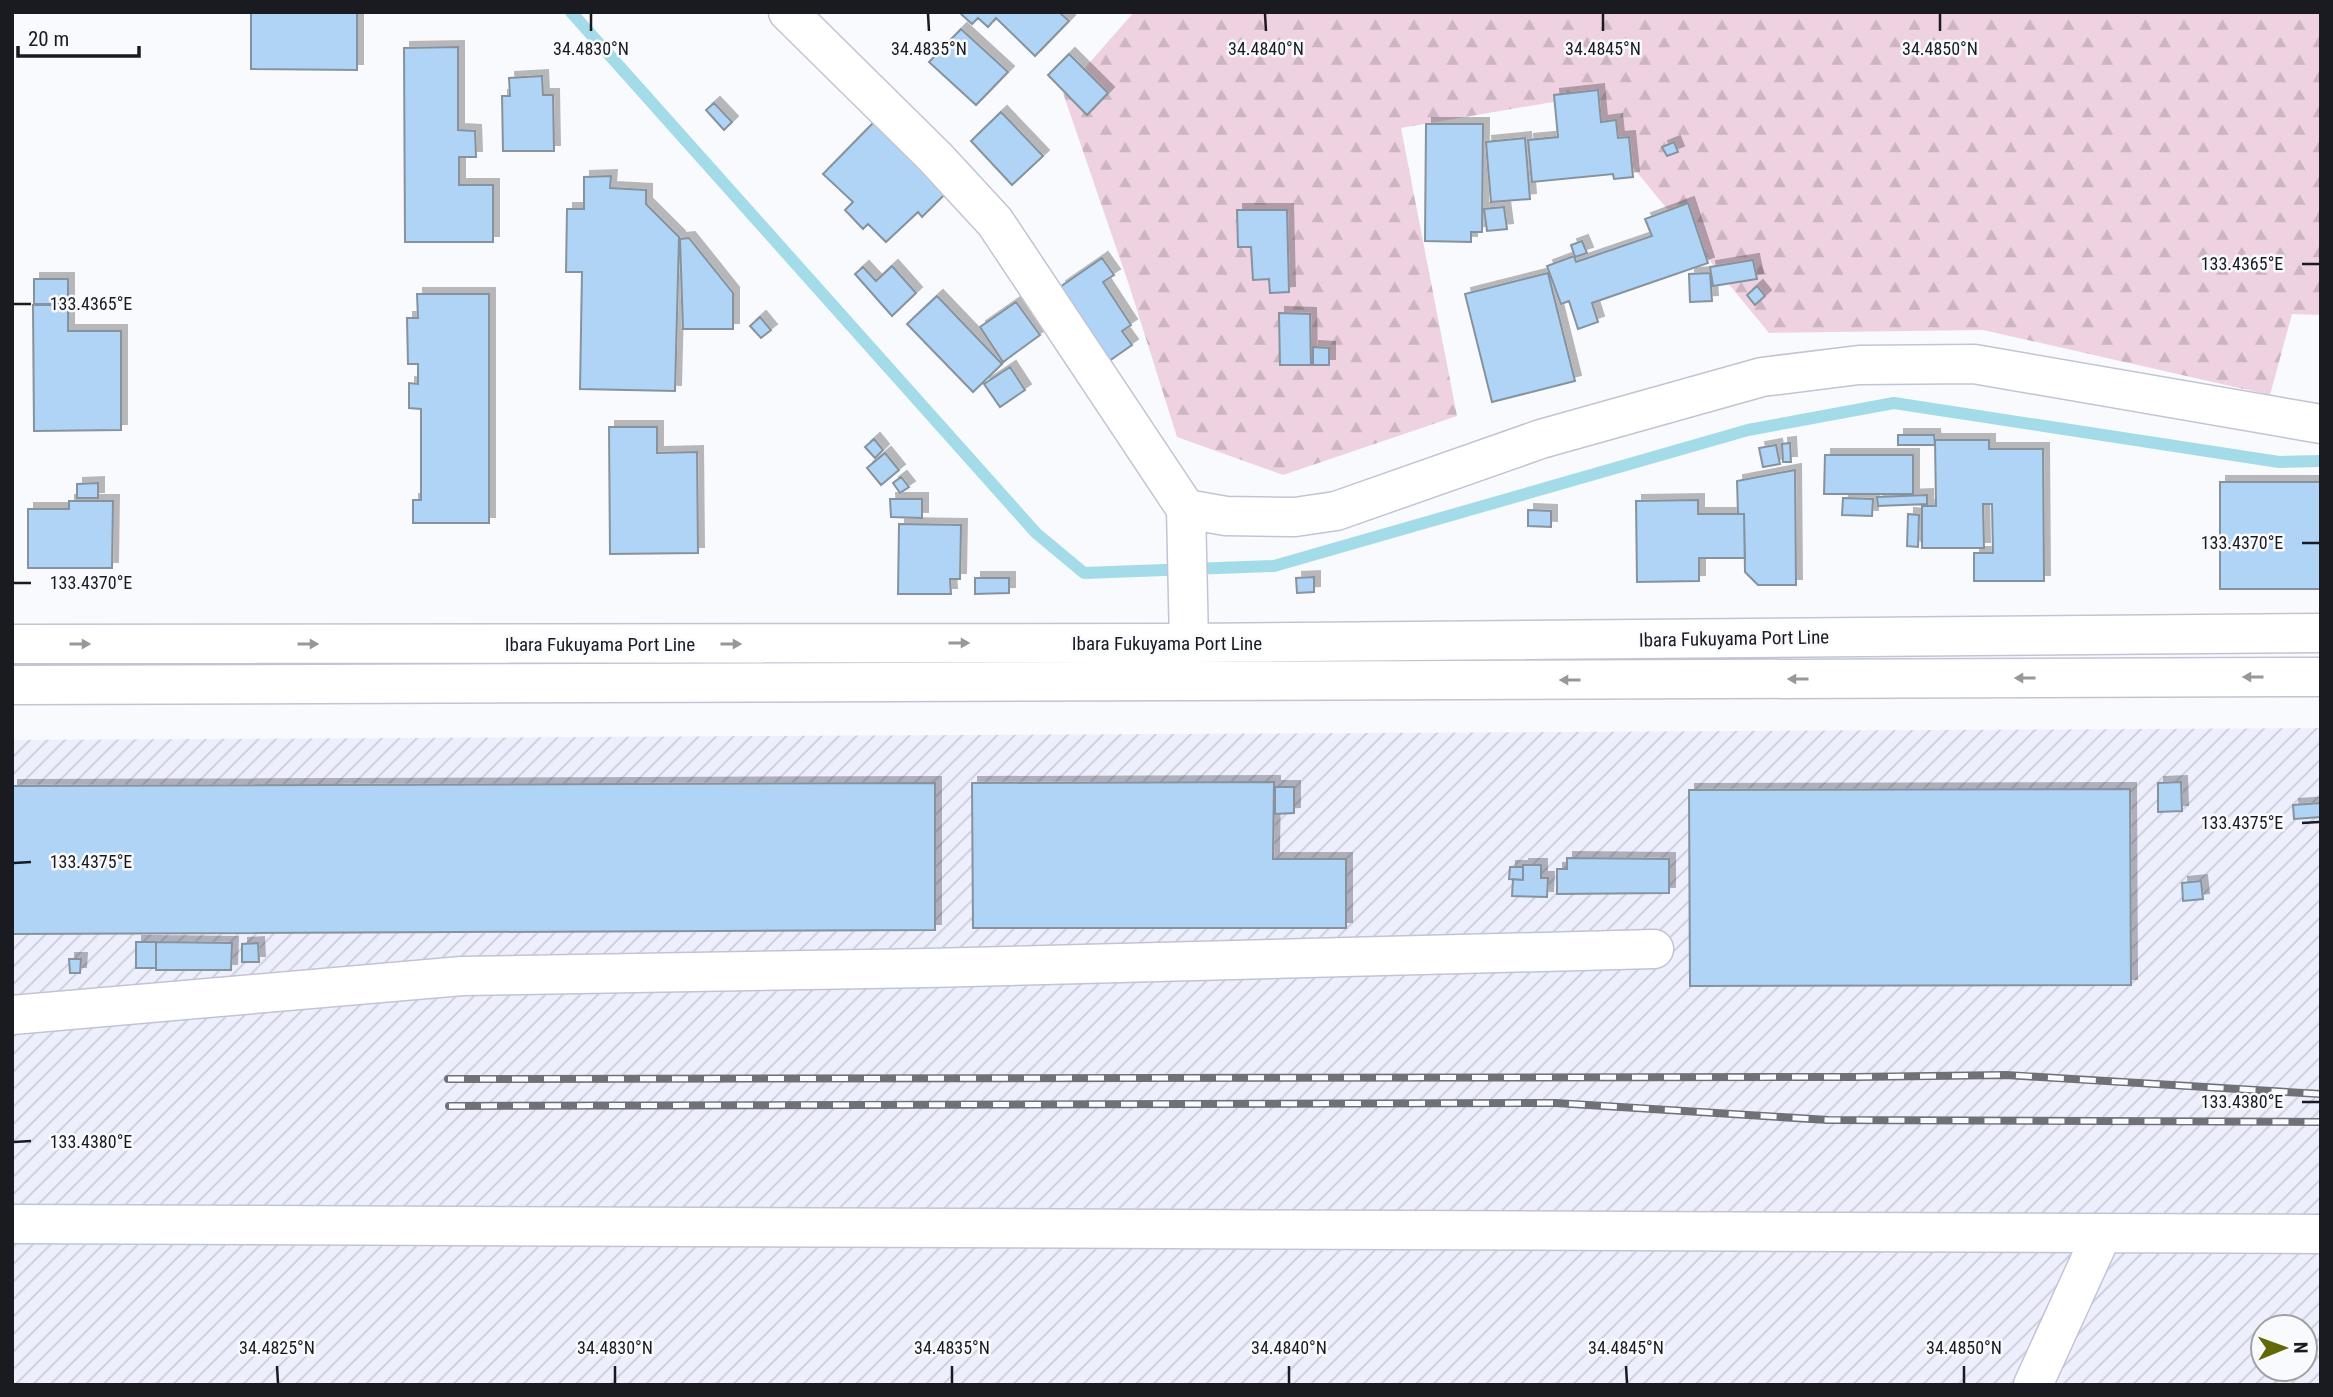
<svg xmlns="http://www.w3.org/2000/svg" width="2333" height="1397" font-family="'Roboto Condensed',sans-serif">
	<defs>
		<pattern id="industrial-furrows" width="10" height="10" patternUnits="userSpaceOnUse" patternTransform="scale(1.75)"><rect width="10" height="10" fill="#edeffd"/><path d="M-1 1l2-2M0 10L10 0M9 11l2-2" fill="none" stroke="#cbccd9"/></pattern>
		<pattern id="forest-firs" width="22" height="20" patternUnits="userSpaceOnUse" patternTransform="scale(1.75)"><rect width="22" height="20" fill="#efd2e1"/><path d="M5 1l3.5 6h-7zM16 11l3.5 6h-7z" fill="#ccb4c1"/></pattern>
		<filter id="shadow"><feDropShadow dx="6" dy="-6" stdDeviation="0" flood-color="#0004"/></filter>
	</defs>
	<rect width="100%" height="100%" fill="#f9fafd"/>
	<path fill="url(#industrial-furrows)" fill-rule="evenodd" d="M2321,728v657h-2309v-645zM2263,1327h42v42h-42z"/>
	<path fill="url(#forest-firs)" d="M1134,12h1187v303l-29,-1 -22,81 -287,-65 -214,3 -193,-235 -175,30 56,288 -174,59 -106,-38 -47,-149 -67,-195z"/>
	<g fill="none" stroke-linecap="round" stroke-linejoin="round">
		<path stroke="#a3dce8" stroke-width="12" d="M571,12l465,521 48,40 190,-7 474,-136 146,-27 385,59 42,-1"/>
	</g>
	<path fill="#afd4f5" stroke="#86939e" stroke-width="2" filter="url(#shadow)" d="M251,12h106v58l-106,-1z
		M963,12h96l10,9 -34,35 -39,-38 -8,9 -10,-9 -6,6 -11,-10z
		M961,29l47,43 -32,33 -47,-43z
		M458,47v83l17,1 1,26h-17v28h34v57h-88l-1,-194z
		M1069,54l39,39 -21,22 -39,-40z
		M542,76l1,19h10l1,56h-51l-1,-55h8l-1,-18z
		M1598,90l3,32 15,-2 2,18 11,-1 4,40 -19,2 -1,-5 -81,8 -4,-42 30,-3 -4,-42z
		M714,103l18,19 -8,8 -18,-20z
		M1001,112l42,44 -31,29 -41,-44z
		M875,121l72,71 -25,25 -4,-5 -32,30 -18,-18 -5,5 -18,-19 8,-8 -30,-28z
		M1426,124h57l-1,108h-11v10l-46,-1z
		M1525,138l5,61 -39,3 -5,-60z
		M1674,142l4,10 -11,4 -5,-9z
		M611,176l-1,12 36,2v14l33,33 -4,154 -95,-2 2,-117h-16l1,-63h17v-32z
		M1688,203l20,60 -116,40 6,19 -20,7 -9,-28 -8,3 -14,-38 27,-10 2,6 76,-26 -7,-17z
		M1504,207l3,22 -20,2 -3,-22z
		M1237,210h50l2,82 -19,1 -1,-14 -16,1 -2,-33h-13z
		M689,238l44,55v36h-50l-3,-90z
		M1582,241l5,12 -12,4 -4,-12z
		M1102,258l12,17 -11,7 28,43 -9,6 10,14 -23,16 -49,-74z
		M1753,260l4,19 -44,7 -3,-19z
		M892,266l24,27 -24,23 -37,-42 8,-7 13,14z
		M1548,273l27,108 -83,21 -27,-108z
		M1710,273l2,28 -22,1 -1,-28z
		M34,279h34v25h-34z
		M1757,286l8,10 -10,9 -8,-10z
		M417,294h72v229h-76v-23h8v-91l-12,-1v-25l9,1v-20h-10l-1,-46h11z
		M937,296l65,68 -29,28 -66,-68z
		M1016,302l24,33 -37,27 -23,-35z
		M33,305h35v26h53v99l-87,1z
		M1279,313l31,1 1,51h-31z
		M760,317l11,13 -10,8 -11,-12z
		M1313,347l16,1v17h-16z
		M1010,367l15,23 -25,17 -16,-23z
		M609,427h48v26l40,-1 1,101 -88,1z
		M1898,435h36l1,10h-37z
		M874,439l9,11 -8,8 -10,-11z
		M1935,440h54v9h54l1,132h-70v-28h19l-1,-49h-9l1,44h-62v-42h14z
		M1790,443l1,19h-8l-1,-18z
		M1776,445l4,19 -17,3 -4,-19z
		M885,453l14,17 -18,15 -14,-17z
		M1825,455h88v39h-89z
		M1795,470l1,115h-38l-13,-13 -1,-58h-6l-1,-33z
		M901,477l8,10 -9,6 -7,-10z
		M2220,482h101v107h-101z
		M98,483v15h-21v-14z
		M1927,495v9l-49,2 -1,-9z
		M1843,498l30,1 -1,17 -30,-1z
		M890,499h32v19l-31,-1z
		M1698,500v14h46l1,44h-46v23l-62,1 -1,-81z
		M69,501h44l-1,67h-84v-59h41z
		M1528,510l23,1v16l-23,-1z
		M1908,514l11,1 -1,32 -11,-1z
		M899,524l62,1 -1,54h-10l1,15h-53z
		M1314,577v15l-17,1 -1,-15z
		M975,578h34v15l-34,1z
		M1274,782l-1,77h73v69h-373l-1,-145z
		M2181,782l1,29 -24,1v-29z
		M935,783v147l-923,4v-148z
		M1275,787h19v26l-19,1z
		M2130,789l1,196 -441,1 -1,-196z
		M2321,803v14l-27,2 -1,-14z
		M1567,858l102,1v34l-112,1v-25h10z
		M1523,865h18v13h7l-1,19 -35,-1 1,-17 10,1z
		M1510,867h13v13l-14,-1z
		M2201,881l2,18 -20,2 -1,-18z
		M136,942h20v26h-20z
		M156,942l76,1 -1,27h-75z
		M258,943l1,19h-17v-18z
		M69,959h12l-1,14h-10z"/>
	<g fill="none" stroke-linecap="round" stroke-linejoin="round">
		<defs>
			<path id="minor" d="M788,12l147,145 60,65 191,287 3,134
				M1186,509l40,7 69,1 41,-6 205,-72 221,-62 97,-12 115,-1 347,60
				M12,1015l450,-39 466,-8 726,-19
				M12,1224l2309,10
				M2033,1385l69,-151"/>
			<path id="major" d="M12,644l1177,-1 1132,-10
				M12,685l2309,-8"/>
		</defs>
		<use href="#minor" stroke="#c2c4d4" stroke-width="41"/>
		<use href="#major" stroke="#c2c4d4" stroke-width="41"/>
		<use href="#minor" stroke="#fff" stroke-width="38"/>
		<use href="#major" stroke="#fff" stroke-width="38"/>
		<defs>
			<path id="rail" d="M448,1079l1407,-2 151,-2 315,19
				M449,1106l1107,-3 272,17 493,2"/>
		</defs>
		<use href="#rail" stroke="#707176" stroke-width="8"/>
		<use href="#rail" stroke="#f9fafd" stroke-width="5" stroke-dasharray="16" stroke-linecap="butt"/>
	</g>
	<defs><path id="oneway-solid" d="M-6-.8H1V-3.2L6.5 0L1 3.2V.8H-6Z" transform="scale(1.75)"/></defs>
	<g fill="#98989b">
		<use href="#oneway-solid" transform="translate(959 643)"/>
		<use href="#oneway-solid" transform="translate(80 644)"/>
		<use href="#oneway-solid" transform="translate(308 644)"/>
		<use href="#oneway-solid" transform="translate(731 644)"/>
		<use href="#oneway-solid" transform="translate(2253 677) rotate(180)"/>
		<use href="#oneway-solid" transform="translate(2025 678) rotate(180)"/>
		<use href="#oneway-solid" transform="translate(1798 679) rotate(180)"/>
		<use href="#oneway-solid" transform="translate(1570 680) rotate(180)"/>
	</g>
	<path fill="none" stroke="#1a1b20" stroke-width="2.5" d="M591,14v17M928,14l1,17M1265,14l1,17M1603,14v17M1940,14v17M2302,264h17M14,304h17M2302,543h17M14,583h17M2302,823l17,-1M14,863l17,-1M2302,1102h17M14,1142l17,-1M277,1366l1,17M615,1366v17M952,1366v17M1289,1366v17M1626,1366l1,17M1964,1366v17"/>
	<g text-anchor="middle" stroke-width="5" stroke-linejoin="round" paint-order="stroke">
		<g font-size="19" fill="#1a1b20" stroke="#f9fafd">
			<text transform="translate(1734 638) rotate(-1)" y="7">Ibara Fukuyama Port Line</text>
			<text x="1167" y="650">Ibara Fukuyama Port Line</text>
			<text x="600" y="651">Ibara Fukuyama Port Line</text>
		</g>
	</g>
	<g font-size="18" text-anchor="middle" fill="#1a1b20" stroke="#f9fafd" stroke-width="5" stroke-linejoin="round" paint-order="stroke">
		<text x="591" y="55">34.4830°N</text>
		<text x="929" y="55">34.4835°N</text>
		<text x="1266" y="55">34.4840°N</text>
		<text x="1603" y="55">34.4845°N</text>
		<text x="1940" y="55">34.4850°N</text>
		<text x="2242" y="270">133.4365°E</text>
		<text x="91" y="310">133.4365°E</text>
		<text x="2242" y="549">133.4370°E</text>
		<text x="91" y="589">133.4370°E</text>
		<text x="2242" y="829">133.4375°E</text>
		<text x="91" y="868">133.4375°E</text>
		<text x="2242" y="1108">133.4380°E</text>
		<text x="91" y="1148">133.4380°E</text>
		<text x="277" y="1354">34.4825°N</text>
		<text x="615" y="1354">34.4830°N</text>
		<text x="952" y="1354">34.4835°N</text>
		<text x="1289" y="1354">34.4840°N</text>
		<text x="1626" y="1354">34.4845°N</text>
		<text x="1964" y="1354">34.4850°N</text>
	</g>
	<rect width="2333" height="1397" fill="none" stroke="#1a1b20" stroke-width="28"/>
	<g transform="translate(2284 1348) rotate(89)"><circle r="33" fill="#f9fafd" stroke="#a0a1a5" stroke-width="2"/>
	<path d="M0-5L12 26L0 18L-12 26Z" fill="#636806"/>
	<text y="-10" font-size="19" font-weight="bold" text-anchor="middle" fill="#1a1b20">N</text>
	</g>
	<path d="M18 46v10h121v-10" fill="none" stroke="#1a1b20" stroke-width="3.5"/>
	<text x="28" y="46" font-size="21" fill="#1a1b20" stroke="#f9fafd" stroke-width="5" paint-order="stroke">20 m</text>
</svg>
